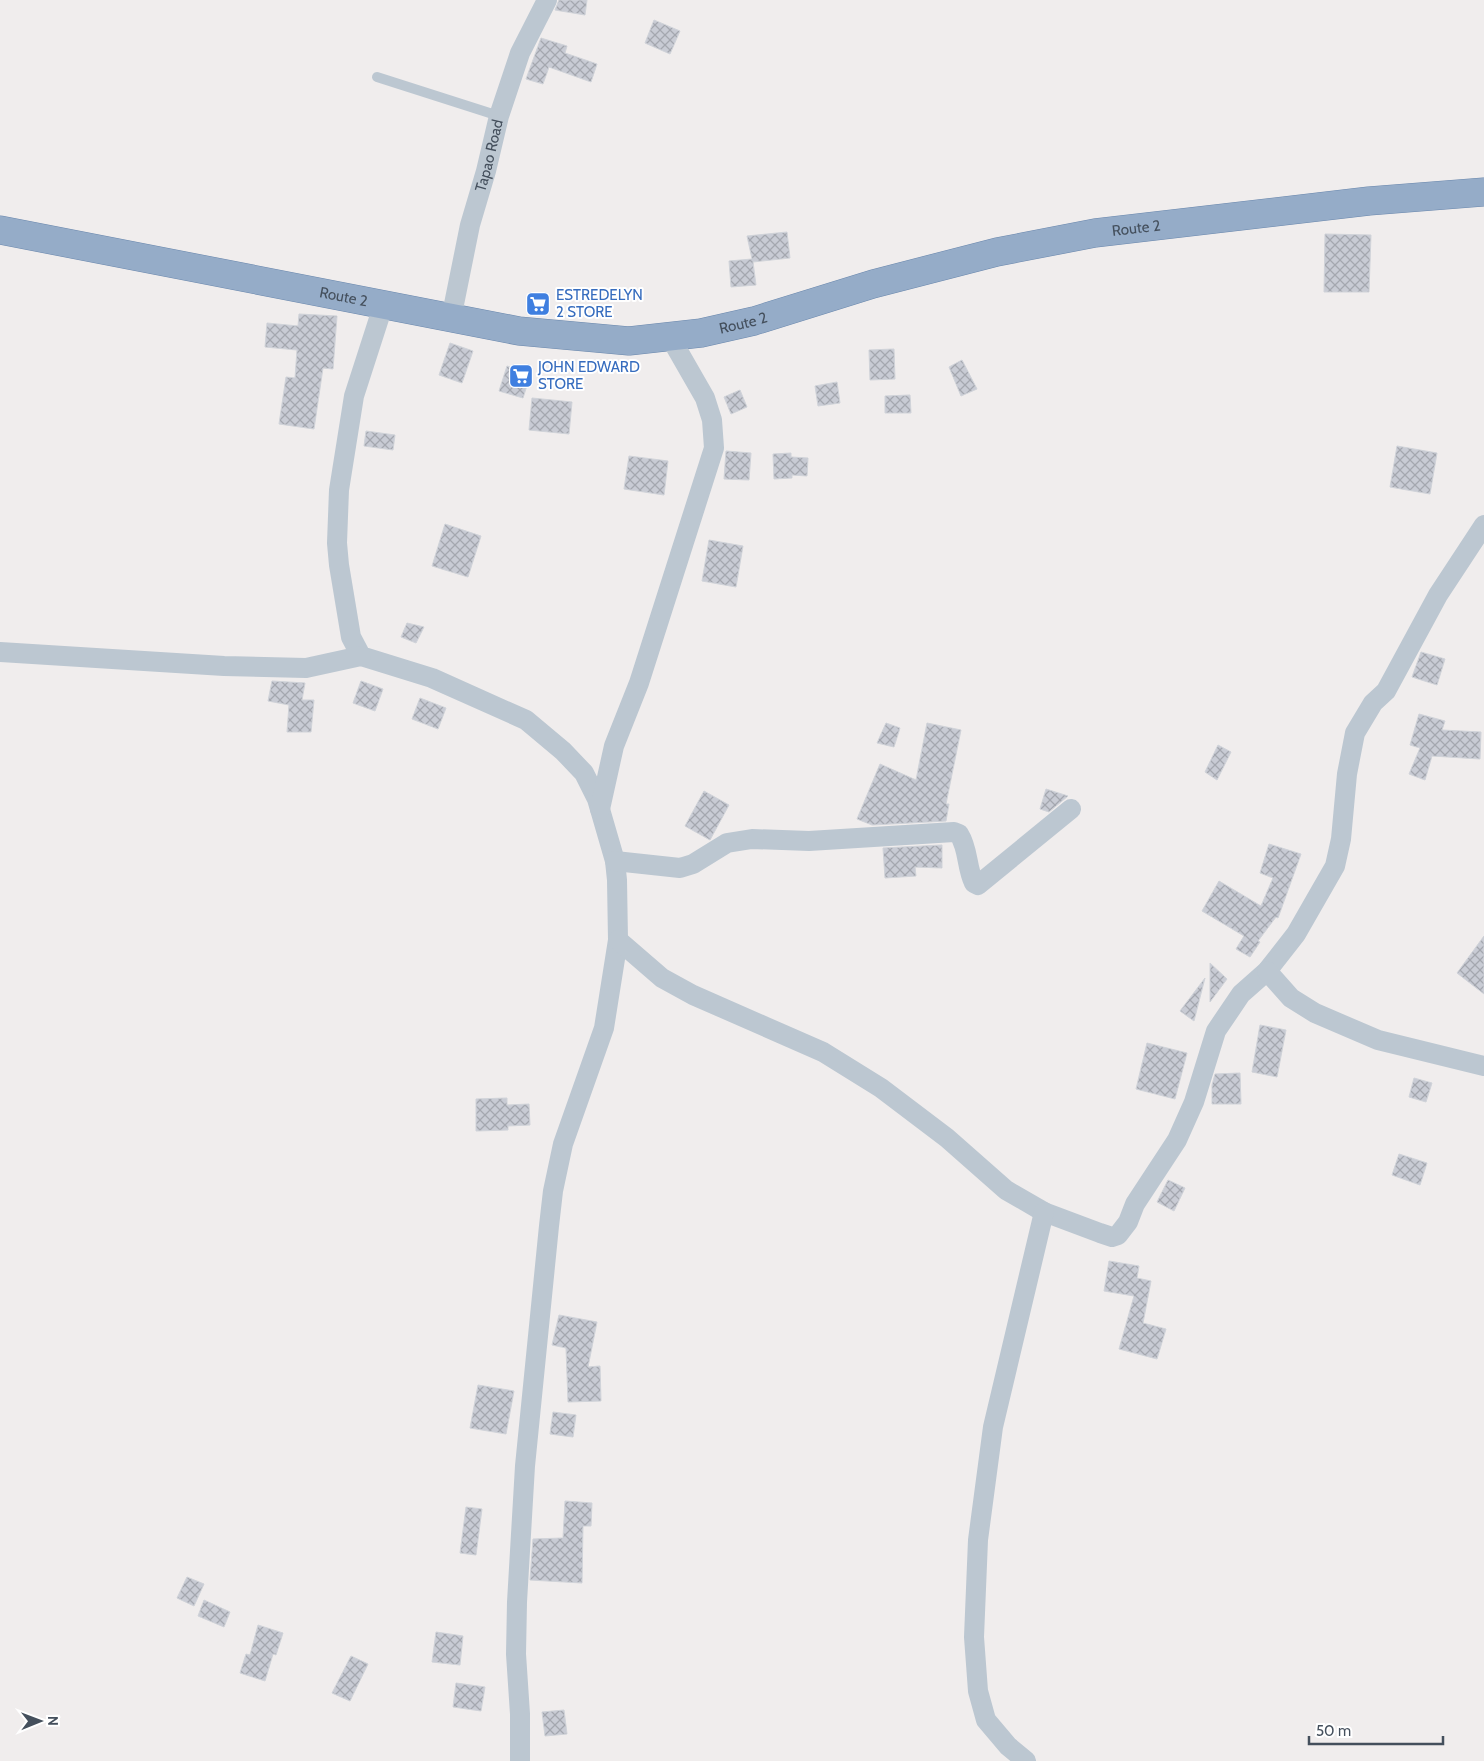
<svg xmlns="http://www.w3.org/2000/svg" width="1484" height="1761" font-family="Cabin,sans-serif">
	<defs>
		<pattern id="building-cross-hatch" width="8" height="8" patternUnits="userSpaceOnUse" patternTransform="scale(1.25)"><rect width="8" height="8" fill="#c8cbd4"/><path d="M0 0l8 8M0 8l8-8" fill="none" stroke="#a4a7af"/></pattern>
	</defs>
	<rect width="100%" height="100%" fill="#f0eded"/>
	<path fill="url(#building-cross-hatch)" stroke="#d0d3d9" d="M559,0h28l-2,15 -30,-5z
		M654,20l26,11 -10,23 -25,-11z
		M541,38l26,8 -2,7 32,11 -6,18 -42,-15 -6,17 -17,-5z
		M787,232l3,26 -37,4 3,23 -25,2 -2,-26 23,-2 -5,-23z
		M1325,234l46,1 -2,57h-45z
		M299,314l38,2 -4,53 -10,-1 -9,61 -35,-5 7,-47 9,1 2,-28 -32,-3 2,-24 31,3z
		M450,343l23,8 -11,32 -23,-8z
		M894,349l1,30 -25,1 -1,-30z
		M962,360l15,29 -16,7 -12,-29z
		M507,366l24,7 -8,25 -24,-7z
		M837,382l3,21 -22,3 -3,-20z
		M740,390l7,17 -16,7 -7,-17z
		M910,395l1,18h-26v-17z
		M532,398l40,4 -3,32 -40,-4z
		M366,431l29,4 -2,15 -29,-4z
		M1397,446l40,7 -7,41 -40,-7z
		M726,451l25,2 -2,27 -25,-1z
		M791,453v4l17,1 -1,18 -15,-1v3l-18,1 -1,-25z
		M629,456l39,5 -4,34 -40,-6z
		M445,524l36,12 -13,41 -36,-11z
		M709,540l34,6 -7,41 -34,-6z
		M407,623l17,4 -8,16 -15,-6z
		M1421,652l24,7 -8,26 -25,-8z
		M272,681l33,2 -3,17h12l-3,32h-24l2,-27 -21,-4z
		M361,681l22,8 -8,22 -22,-8z
		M420,698l26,10 -8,21 -26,-10z
		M1419,714l26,7 -3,9 39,2 -1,27 -48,-3 -7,24 -16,-6 11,-26 -10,-3z
		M886,723l14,5 -6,19 -17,-4z
		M927,723l34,7 -15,74h3l-3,17 -74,4 -15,-6 23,-55 36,16z
		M1218,745l13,7 -14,28 -12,-8z
		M1046,789l22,7 -19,16 -9,-3z
		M704,791l25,14 -19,35 -25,-14z
		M1269,844l32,10 -23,64 -2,-1 -18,24 2,1 -10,15 -14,-8 8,-13 -42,-25 17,-30 42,25 12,-28 -13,-5z
		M942,845v23l-27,-1 1,9 -31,2 -2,-30z
		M1484,936v58l-27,-21z
		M1210,963l17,16 -17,23z
		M1205,978l-11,43 -14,-10z
		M1260,1025l26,5 -9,47 -25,-5z
		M1147,1043l40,10 -12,46 -39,-10z
		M1240,1073l1,31h-29v-19l3,-11z
		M1414,1078l18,5 -6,19 -17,-5z
		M507,1098v7l22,-1 1,21 -22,1v4l-32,1v-32z
		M1399,1154l28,9 -7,22 -28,-10z
		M1168,1180l17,8 -11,23 -17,-9z
		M1109,1261l30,5 -2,12 14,3 -8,42 23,6 -9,30 -38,-10 15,-53 -30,-5z
		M559,1315l38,7 -9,45 12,-1 1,35 -33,1 -2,-54 -14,-3z
		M478,1385l36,6 -8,43 -36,-6z
		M553,1412l23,3 -3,22 -23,-3z
		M565,1501l27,2 -1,23h-8l-1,57 -52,-3 3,-41 30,-1z
		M466,1507l16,2 -6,46 -16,-2z
		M187,1577l17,7 -10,22 -17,-8z
		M204,1600l26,12 -6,15 -26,-11z
		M258,1625l25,8 -7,22 -3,-1 -8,27 -25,-8 6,-19 4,1z
		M436,1632l27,4 -3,29 -28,-3z
		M351,1656l17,8 -18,37 -18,-8z
		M456,1683l29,4 -4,24 -28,-4z
		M564,1710l3,24 -22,2 -3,-24z"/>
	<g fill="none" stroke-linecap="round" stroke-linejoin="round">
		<defs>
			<g id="trunk">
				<path id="s2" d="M0,230l519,101 110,10 72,-8 53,-12 119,-37 124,-32 98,-19 274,-32 115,-9"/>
			</g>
		</defs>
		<use href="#trunk" stroke="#6b88ad" stroke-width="29"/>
		<path stroke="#bcc7d1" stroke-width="10" d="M377,77l122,39"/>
		<g stroke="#bcc7d1" stroke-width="20">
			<path d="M384,303l-30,93 -15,94 -2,53 2,22 12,72 10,19 71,22 94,42 37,31 21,22 13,26 18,62 2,19 1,60 -14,88 -41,116 -10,47 -4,35 -24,240 -8,136 -1,52 4,60v47"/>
			<path id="s1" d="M451,319l19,-94 16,-54 13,-55 21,-63 27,-53"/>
			<path d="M0,652l224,14 82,2 55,-12"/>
			<path d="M600,809l14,-63 25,-63 75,-235 -2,-28 -7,-22 -35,-61"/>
			<path d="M615,861l65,7 13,-4 34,-21 25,-4 57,2 145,-9 5,2c10,16 7,32 15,49l4,2 93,-76"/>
			<path d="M618,940l44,38 31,17 130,57 58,36 66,50 59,52 38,22 56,21 12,4 6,-2 10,-13 7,-18 42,-64 17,-38 22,-71 25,-37 26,-23 29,-37 39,-68 6,-27 6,-65 8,-41 18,-30 13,-12 52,-96 46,-70"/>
			<path d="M1267,971l24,27 24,15 63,27 106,26"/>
			<path d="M1026,1761l-18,-15 -22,-26 -8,-29 -4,-54 4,-97 15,-113 51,-215"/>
		</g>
		<use href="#trunk" stroke="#95acc8" stroke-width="28"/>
	</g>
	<defs>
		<symbol id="supermarket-square" viewBox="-11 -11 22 22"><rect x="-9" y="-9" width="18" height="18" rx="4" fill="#3f7fe0" stroke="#fff"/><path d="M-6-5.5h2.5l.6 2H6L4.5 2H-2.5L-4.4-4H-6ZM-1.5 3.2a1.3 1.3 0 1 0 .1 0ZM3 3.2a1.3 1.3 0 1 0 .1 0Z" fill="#fff"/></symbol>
	</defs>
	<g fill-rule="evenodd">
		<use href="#supermarket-square" x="524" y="290" width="28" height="28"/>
		<use href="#supermarket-square" x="507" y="362" width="28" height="28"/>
	</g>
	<g text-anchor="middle" stroke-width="4" stroke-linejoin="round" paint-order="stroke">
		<g font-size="15" fill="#444f5c" stroke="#fff">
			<text dy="5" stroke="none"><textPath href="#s1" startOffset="168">Tapao Road</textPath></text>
			<text dy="5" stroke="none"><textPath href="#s2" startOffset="1160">Route 2</textPath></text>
			<text dy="5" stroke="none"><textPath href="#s2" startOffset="350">Route 2</textPath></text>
			<text dy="5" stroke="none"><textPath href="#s2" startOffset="755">Route 2</textPath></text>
		</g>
		<g font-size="15" fill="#366cbe" stroke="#fff" text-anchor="start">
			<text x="556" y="300">ESTREDELYN<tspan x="556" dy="17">2 STORE</tspan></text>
			<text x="538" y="372">JOHN EDWARD<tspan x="538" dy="17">STORE</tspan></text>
		</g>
	</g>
	<g transform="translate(40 1721) rotate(89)" stroke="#ffffff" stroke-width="4" paint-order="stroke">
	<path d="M0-4L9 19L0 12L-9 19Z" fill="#444f5c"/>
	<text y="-8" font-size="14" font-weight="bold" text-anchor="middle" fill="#444f5c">N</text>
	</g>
	<path d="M1309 1736v8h134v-8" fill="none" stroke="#444f5c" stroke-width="2.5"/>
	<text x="1316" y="1736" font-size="15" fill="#444f5c" stroke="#ffffff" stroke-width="4" paint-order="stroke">50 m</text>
</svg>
